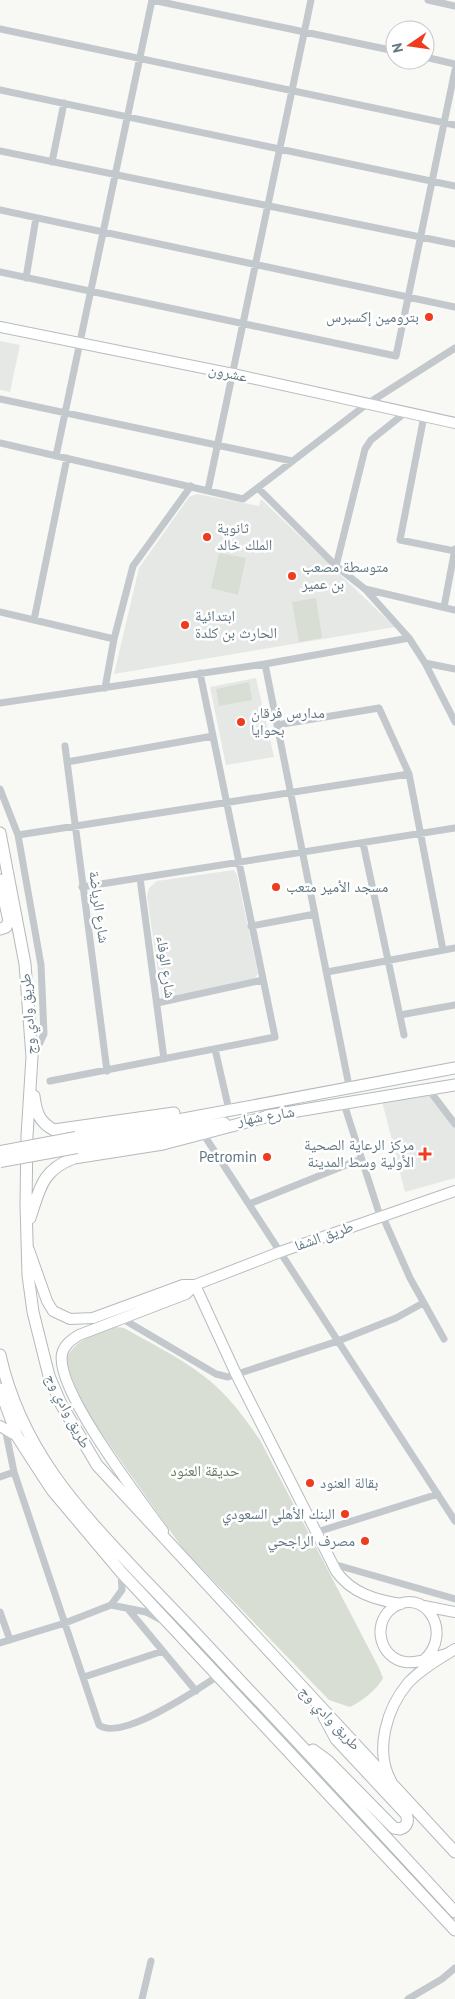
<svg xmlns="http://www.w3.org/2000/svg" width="455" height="1999" font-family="'PT Sans','Noto Naskh Arabic',sans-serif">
	<rect width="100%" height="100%" fill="#f8f8f5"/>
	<path fill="#e6e8e6" d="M0,341l20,4 -10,47 -10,-2z
		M197,494l62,12 2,-7 134,128 -281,47 25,-106 50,-71z
		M256,678l18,79 -48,8 -16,-78z
		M234,870l3,5 21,99 -4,5 -92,19 -15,-102 2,-8 8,-7z
		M428,1095l27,34v49l-50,14 -23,-91z"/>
	<path fill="#d8ded4" d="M219,553l27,5 -8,37 -27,-7z
		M316,598l6,40 -23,4 -7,-40z
		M249,682l3,18 -33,6 -3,-17z
		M117,1327l7,1c33,19 70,36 97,63 15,15 27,32 39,49l119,228 4,10c-6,12 -21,23 -33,29l-21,-7 -146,-151 -98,-139 -20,-49c8,-20 32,-30 52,-34z"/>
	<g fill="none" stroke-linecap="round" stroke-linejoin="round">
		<defs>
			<path id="secondary" d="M0,327l233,47 222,49
				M29,1250l18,51 6,10 17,8 23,-1 90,-33h12
				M195,1285l42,91 99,195c15,22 40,29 65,33
				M0,1426l17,10
				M163,1531c-23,-32 -108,-141 -101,-177 2,-9 9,-14 17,-19l107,-41 9,-9 85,-33 175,-61
				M424,1606l31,6
				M424,1660c31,-28 -1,-76 -33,-51 -19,16 -11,49 14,53 13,2 29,-5 41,-8
				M391,1781c-17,-31 -4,-73 17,-98 13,-14 31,-24 47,-34"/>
			<path id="primary" d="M0,833l25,131 7,93 -5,79 -1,68 2,71 5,37 16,64 12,28 36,61 358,387
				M0,880l9,41 -3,6 -6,2
				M34,1096c2,16 5,26 20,34l120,-17
				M267,1116l188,-31
				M162,1123l293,-55
				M164,1133l60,-10
				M30,1218c10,-30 12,-48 44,-60l89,-14 110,-29
				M0,1355c21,94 76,152 140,220 35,36 70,73 104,110 71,75 141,151 211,227
				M0,1389l17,47 18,28 17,26 69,82 334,358
				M313,1750l15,11 66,67 6,1c7,-2 9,-8 6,-15l-70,-75 -12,-22"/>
			<path id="highway" d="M76,1138l86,-15
				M77,1147l87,-14"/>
		</defs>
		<use href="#secondary" stroke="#b5bcc0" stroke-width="12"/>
		<use href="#primary" stroke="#b3babd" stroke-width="13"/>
		<use href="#highway" stroke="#b5babd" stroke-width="14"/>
		<path stroke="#c2c8cb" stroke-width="7" d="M152,0l243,51
			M428,0l27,6
			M0,29l455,96
			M425,57l30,7
			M0,90l455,96
			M0,151l455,93
			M52,162l12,-59
			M0,210l455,97
			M0,272l396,84 59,-286
			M26,278l10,-60
			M0,399l292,62
			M424,416l-24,124 55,11
			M0,443l243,56 124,-95 88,-56
			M56,456l96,-456
			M258,488l78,78 29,23 44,49 16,25 30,59
			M208,490l103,-490
			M336,566l29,-117 6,-9 35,-28
			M365,589l90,21
			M444,607l11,-58
			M0,612l114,27
			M34,620l33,-162
			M425,663l30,6
			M265,664l84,422
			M105,688l9,-49 19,-73 58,-80
			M0,703l265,-39 144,-26
			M277,725l102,-17 30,66 34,176
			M65,746l42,325
			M67,762l146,-26
			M0,789l18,46 23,130 3,69 -10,21
			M18,835l391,-61
			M363,843l41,192
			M140,878l24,181
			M82,887l373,-59
			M251,926l64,-12
			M327,972l128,-24
			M157,1003l106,-23
			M400,1015l55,-10
			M215,1049l14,61
			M50,1081l225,-44 -75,-364
			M429,1090l26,34
			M344,1104l36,112
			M204,1135l251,386
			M249,1204l112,-45
			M382,1215l28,63 34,61
			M121,1318l95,56 12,3 110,-36 58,-23 27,-15
			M5,1428l9,44 85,253c22,17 99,-36 119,-49
			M0,1477l14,-5
			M317,1532l121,-38
			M333,1564l122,35
			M111,1605l35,7 17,9
			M128,1609l68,82
			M0,1612l10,28
			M0,1643l65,-20 46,-18 11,-15 -1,-18
			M84,1677l79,-26
			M142,1999l9,-38
			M408,1999l34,-20 13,-11"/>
		<use href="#secondary" stroke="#fff" stroke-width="10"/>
		<use href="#primary" stroke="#fff" stroke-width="11"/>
		<use href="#highway" stroke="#fff" stroke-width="12"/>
		<defs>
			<path id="highway-bridge" d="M0,1152l76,-14
				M0,1161l77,-14"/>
		</defs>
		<use href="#highway-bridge" stroke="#b5babd" stroke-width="14" stroke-linecap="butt"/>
		<use href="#highway-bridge" stroke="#fff" stroke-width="12"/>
	</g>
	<g fill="#ef3b1e" stroke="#fff" stroke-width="2">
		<circle cx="429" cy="317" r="5"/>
		<circle cx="207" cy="537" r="5"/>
		<circle cx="292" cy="576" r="5"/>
		<circle cx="185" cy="625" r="5"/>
		<circle cx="241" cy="722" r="5"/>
		<circle cx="276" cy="887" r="5"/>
		<path d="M422.5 1146.5h5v5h5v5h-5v5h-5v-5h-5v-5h5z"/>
		<circle cx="267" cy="1157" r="5"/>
		<circle cx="310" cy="1483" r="5"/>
		<circle cx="345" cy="1514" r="5"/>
		<circle cx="365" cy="1541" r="5"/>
	</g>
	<g text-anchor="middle" stroke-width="5" stroke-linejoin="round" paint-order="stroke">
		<g font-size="15" fill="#617782" stroke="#fff" text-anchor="start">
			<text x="419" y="322" text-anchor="end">بترومين إكسبرس</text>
			<text x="217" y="533">ثانوية<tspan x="217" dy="17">الملك خالد</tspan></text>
			<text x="302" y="572">متوسطة مصعب<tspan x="302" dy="17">بن عمير</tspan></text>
			<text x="195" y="621">ابتدائية<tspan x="195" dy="17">الحارث بن كلدة</tspan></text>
			<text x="251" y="718">مدارس فرقان<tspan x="251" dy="17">بحوايا</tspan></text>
			<text x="286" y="892">مسجد الأمير متعب</text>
			<text x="414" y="1150" text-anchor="end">مركز الرعاية الصحية<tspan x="414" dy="17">الأولية وسط المدينة</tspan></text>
			<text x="257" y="1162" text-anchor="end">Petromin</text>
			<text x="320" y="1488">بقالة العنود</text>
			<text x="335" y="1519" text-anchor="end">البنك الأهلي السعودي</text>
			<text x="355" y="1546" text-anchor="end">مصرف الراجحي</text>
		</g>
		<g font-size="15" fill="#617782" stroke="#fff">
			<text transform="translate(228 373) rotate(12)" y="5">عشرون</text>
			<text transform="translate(99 907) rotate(82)" y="5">شارع الرياضة</text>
			<text transform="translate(166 967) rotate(82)" y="5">شارع الوفاء</text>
			<text transform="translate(28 1014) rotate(-94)" y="5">طريق وادي وج</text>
			<text transform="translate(266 1116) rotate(-9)" y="5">شارع شهار</text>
			<text transform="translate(324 1236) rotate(-20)" y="5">طريق الشفا</text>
			<text transform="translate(68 1411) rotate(63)" y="5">طريق وادي وج</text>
			<text transform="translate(330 1718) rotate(47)" y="5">طريق وادي وج</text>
		</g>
		<g font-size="15" fill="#677a60" stroke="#fff">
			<text x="205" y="1476">حديقة العنود</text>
		</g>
	</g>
	<g transform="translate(410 45) rotate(257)"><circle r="24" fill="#ffffff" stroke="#c0c9cd"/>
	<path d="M0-4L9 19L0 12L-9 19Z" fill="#ef3b1e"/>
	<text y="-8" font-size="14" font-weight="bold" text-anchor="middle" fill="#617782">N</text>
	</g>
</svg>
